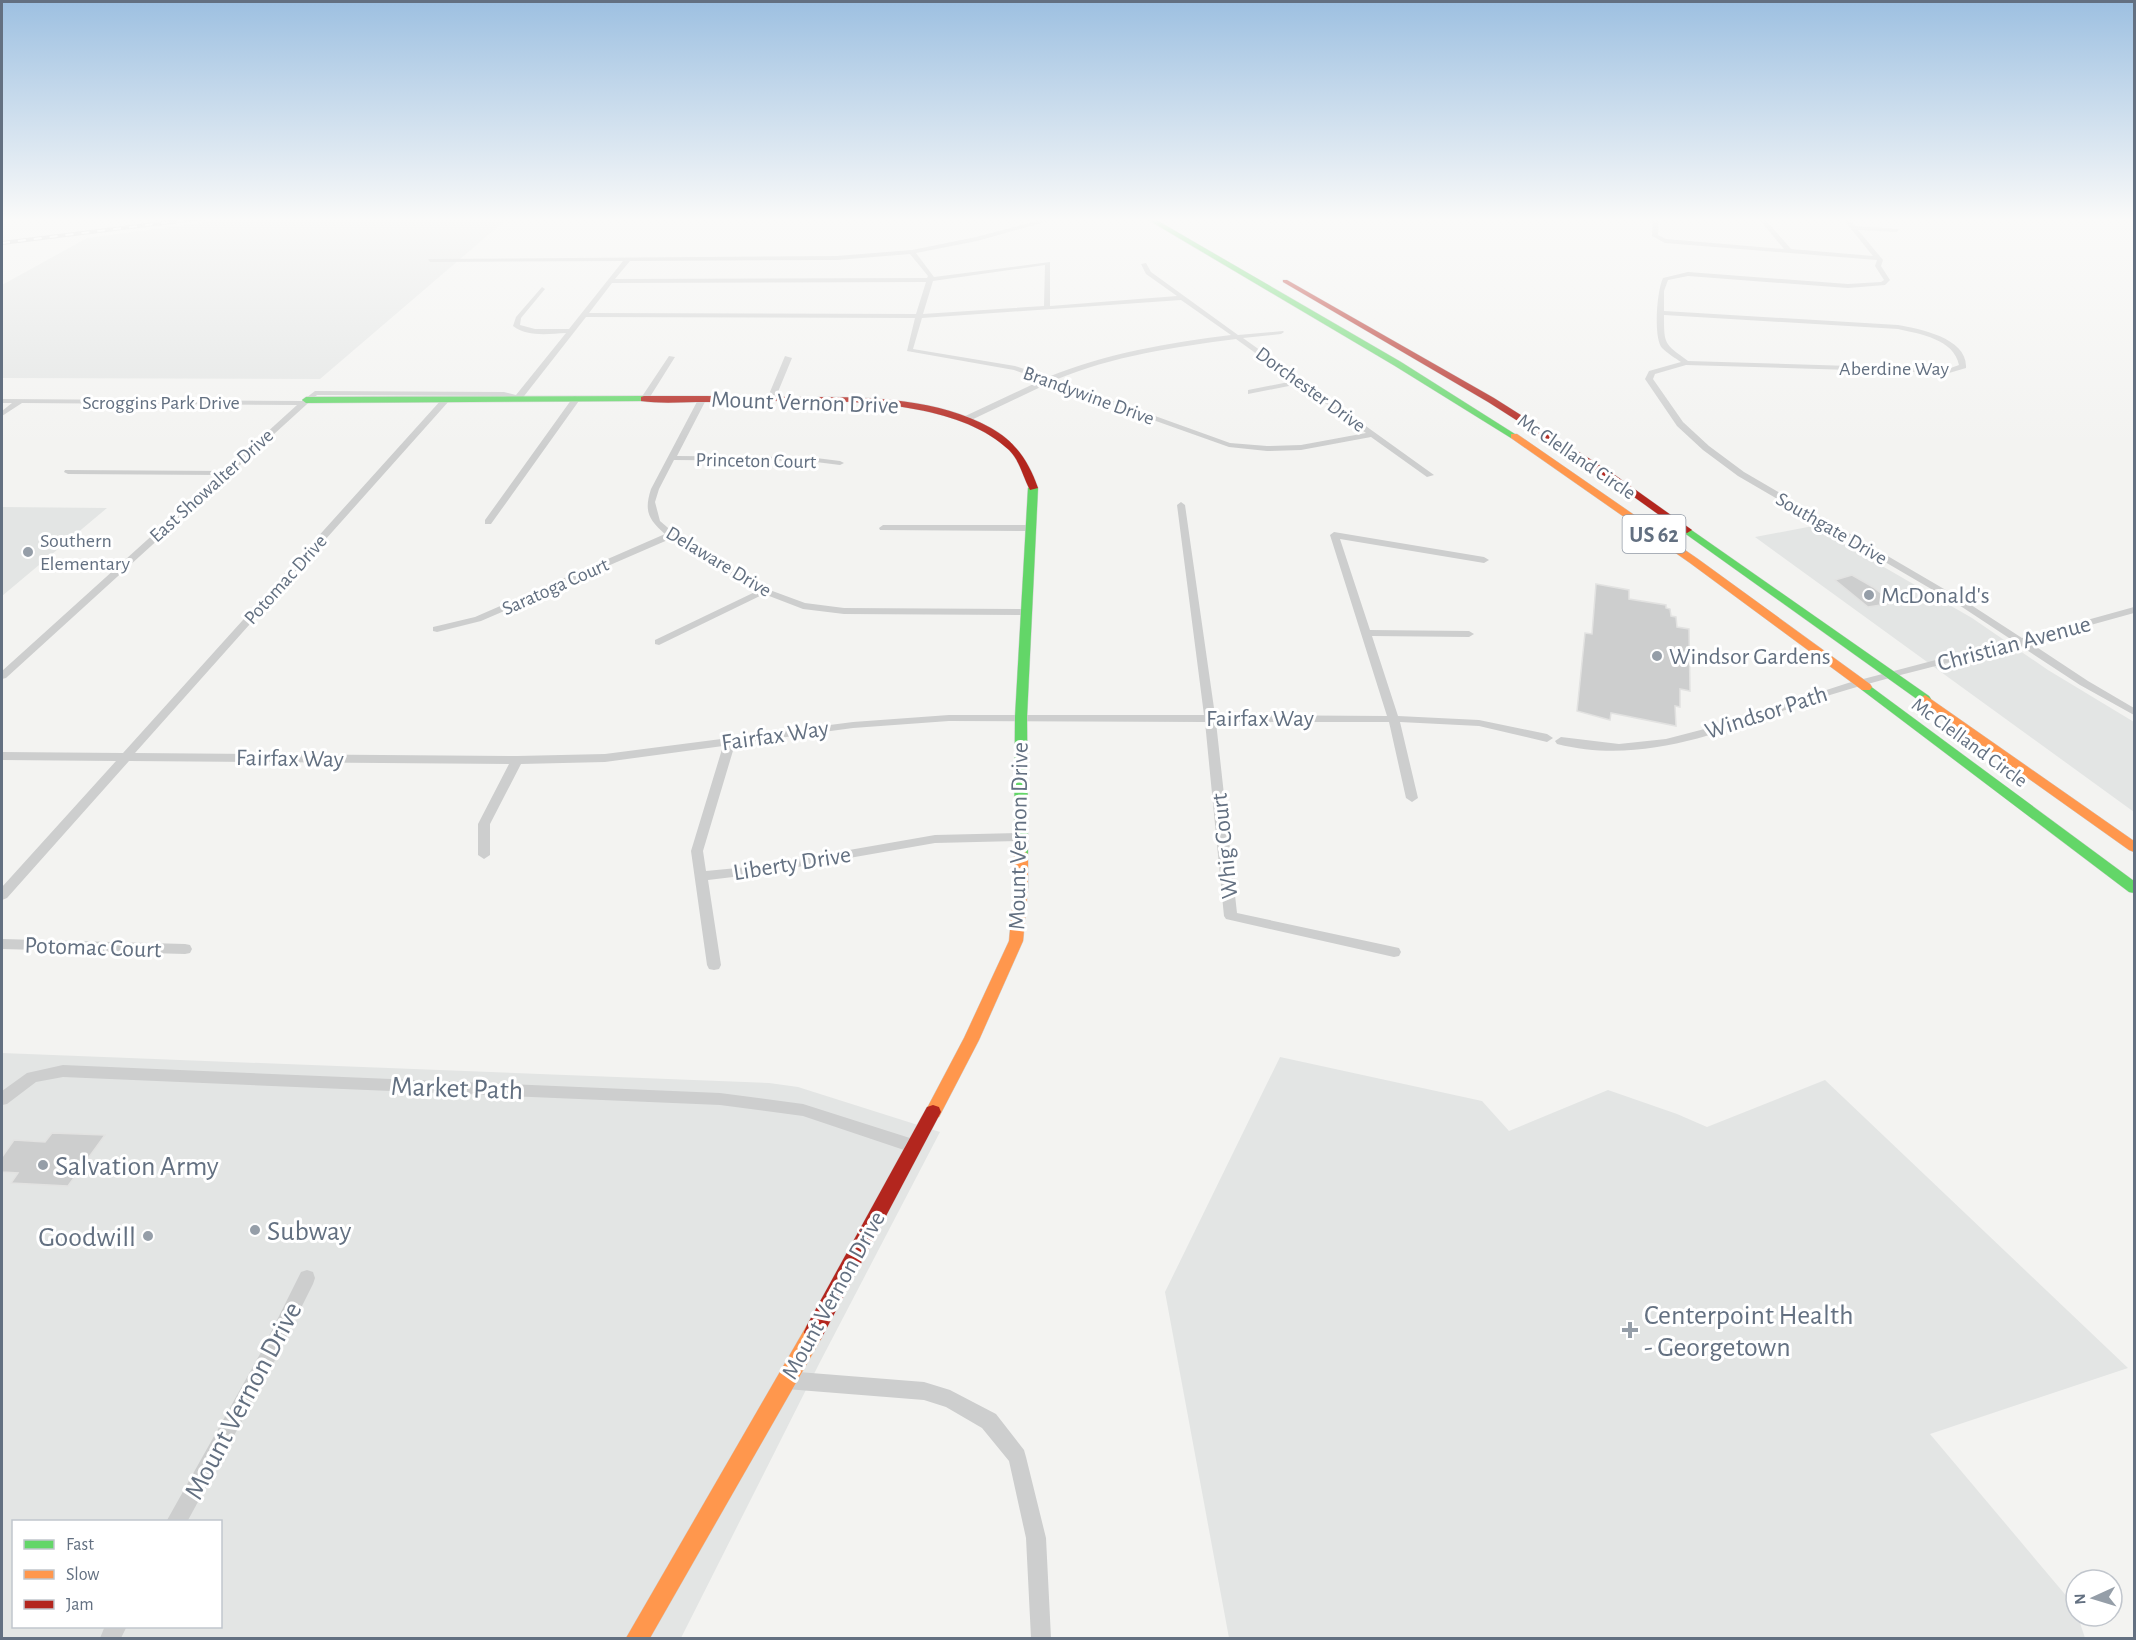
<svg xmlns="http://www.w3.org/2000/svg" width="2136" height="1640" font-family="'Alegreya Sans',sans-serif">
	<rect width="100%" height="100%" fill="#f3f3f1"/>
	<path fill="#e3e5e4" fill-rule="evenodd" d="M238,218h270l-188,161 -318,-1v-93l85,-47z
		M2,507l105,1 -105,88z
		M1813,526l159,92 76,52 86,52v90l-379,-275z
		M2,1053l767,30 29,4 142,45 -120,230 -139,276h-679zM14,1522h206v104h-206z
		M1280,1057l202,44 27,30 99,-41 69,24 30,13 118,-47 303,288 -198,66 144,171 11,33h-856l-64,-346z"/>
	<path fill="#cdcece" stroke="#e2e2e1" stroke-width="1.5" d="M1852,575l21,12 21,16 -26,4 -33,-27z
		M1596,584l33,6v9l37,6v3l4,1 1,7 5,1 1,10 12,2 1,62 -10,-2v18l-5,-1 1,20 -65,-13 -1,7 -33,-9 8,-78 7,1z
		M52,1133l53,2 -37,51 -57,-3 7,-10 -16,-1v-15l12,-17 31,2z"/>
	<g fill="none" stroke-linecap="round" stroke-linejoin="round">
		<defs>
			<path id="fast" d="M1145,218h8l248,144 117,74 -7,2 -116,-72z
				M644,396l3,1v4l-341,2 -4,-3 4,-3z
				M1033,485l5,3 -11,229 1,137 -7,5 -7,-5 1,-137 13,-229z
				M1687,527l242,169 2,3 -2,3h-8l-238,-170 -1,-2z
				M1866,683l268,198v12l-5,-1 -267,-202 -2,-3 2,-3z"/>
			<path id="slow" d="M1511,434h6l181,125 172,125 2,3 -2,3h-8l-172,-127 -179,-125z
				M1925,695l209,146v11l-5,-2 -208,-148 -2,-3z
				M1021,849l7,5v33l-5,54 -44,99 -40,77 -6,2 -6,-2 -2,-5 39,-74 45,-97 5,-54v-33z
				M814,1322l7,3 3,7 -3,7 -171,299h-24l181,-313z"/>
			<path id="jam" d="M1283,280h4l207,118 118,75 80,57 -5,3 -4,-1 -77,-55 -118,-75 -205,-120z
				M644,396c49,0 98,0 146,1 66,0 142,-2 201,31 25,14 38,34 47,60l-8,2c-7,-13 -10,-29 -21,-40 -65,-62 -219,-48 -304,-48 -21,0 -44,2 -64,-1v-4z
				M933,1105l6,2 2,5 -120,227 -7,3 -7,-3 -3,-7 3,-7 120,-218z"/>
		</defs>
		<use href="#fast" stroke="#cfd0d0" stroke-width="1"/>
		<use href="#slow" stroke="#cfd0d0" stroke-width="1"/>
		<use href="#jam" stroke="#cfd0d0" stroke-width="1"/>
		<path fill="#cdcece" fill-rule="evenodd" d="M1049,218h10l-82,23 -61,12 18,24 116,-15v44l127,-10 -31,-22 -5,-10 5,-1 5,9 87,63 45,-4 1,1 -3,2 -38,4 191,137 -7,2 -56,-40 -70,13 -34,1 -38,-4 -180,-64 -82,39h-6v-4l81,-38 -28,-10 -107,-19 8,-33 -329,-1 -65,83 -17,-4 -187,-1 -311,283 -4,1v-8l217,-196 -151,-1 -4,-2 1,-2 159,1 73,-66 -275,-2 -20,13v-5l10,-8h-10v-4l300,2 13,-10 189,1 12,3 50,-62c-18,1 -39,4 -53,-7l3,-9 26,-30 3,2 -24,29 -1,7 15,4h34l54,-68 -193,1 -2,-3 409,-3 75,-6 64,-13zM910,254l18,22 -1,2 -312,1 15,-18 207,-1zM1045,265l-1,41 -121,8 10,-33zM926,282l-10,32 -327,-1 23,-30zM1181,300l50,35c-63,8 -124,18 -183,42l-33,-11 -102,-17 9,-31zM1236,339l58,42 -46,9v4l51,-10 67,49 -65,12 -34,1 -37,-3 -175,-63c58,-24 119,-33 181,-41z
			M1653,218h6l-1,17 8,4 118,10 -26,-31h6l27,31 82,7 -31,-38h6l7,8 44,3 -2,3 -39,-2 25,30 -2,6 9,14 -5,5 -37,3 -160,-12 -20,4 -4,11v20l234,14c22,4 70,13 68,43l-17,5 -263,-8 -31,9 -2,5 30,43 26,24 35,26 224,131 54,35 112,-31v6l-105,29 59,39 46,27v7l-54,-30 -61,-40c-63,16 -127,31 -189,50 -90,28 -177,73 -273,49l-2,-3 6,-4 58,7 47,-5 50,-13 132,-43 164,-43 -50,-33 -224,-131 -35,-26 -26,-24 -32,-47 4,-8 32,-9c-6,-4 -14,-9 -19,-14 -9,-11 -5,-58 1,-70l25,-6 160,12 33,-2 3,-2 -9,-14 2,-6 -212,-17 -13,-7zM1664,315l234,14c22,5 56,10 61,36l-11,4 -260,-8c-24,-18 -24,-16 -24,-46z
			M669,356l6,1 -27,43h-6l-1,-2z
			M785,356l7,2 -17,41 -7,2 -1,-2z
			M574,396l7,2 -90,126h-6v-4z
			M700,396l7,2 -30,58 131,1 32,4 4,2 -4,2 -32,-4 -134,-1 -15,29 -4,13 5,19 14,12 93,56 38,14 39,5 182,1 5,3 -5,3 -182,-1 -41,-5 -39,-15 -105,51 -4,-1v-4l102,-49 -87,-52 -189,82 -44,11 -4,-1v-4l42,-10 190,-83c-17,-15 -21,-23 -14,-45z
			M442,399l7,2 -314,352 382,3 88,-2 248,-32 96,-7h255l-27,-210 4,-3 4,3 30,210 172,1 -57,-181 4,-3 150,25 5,3 -5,3 -144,-24 30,91 99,1 5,3 -5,3 -97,-1 26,80 81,4 68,14 6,4 -6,4 -68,-16 -79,-4 18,76 -6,4 -6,-4 -17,-76h-173l21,191 162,35 2,4 -2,4 -5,1 -168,-38 -2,-3 -19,-194 -256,-1 -96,7 -118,16 -32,107 3,20 52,-5 177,-31 86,-2 6,4 -6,4 -86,2 -177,31 -50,6 13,85 -2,4 -5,1 -5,-1 -2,-4 -16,-114 32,-105 -118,16 -84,2 -31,60v31l-6,4 -6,-4v-31l31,-60 -380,-3 -122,137 -5,2v-13l114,-126 -114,-1v-8l121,1z
			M883,525h148l4,3 -4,3 -151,-1 -1,-2z
			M2,939l183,5 5,1 2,4 -2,4 -5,1 -183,-5z
			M63,1065l657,28 83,11 110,35 5,2 3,5 -3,5 -5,2 -110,-37 -83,-11 -657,-28 -27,5 -29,22 -5,1v-14l25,-18z
			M307,1270l6,2 2,6 -2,6 -41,82 -85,156h-21l94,-168 41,-82z
			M786,1371l138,11 26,8 46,24 28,36 2,7 20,81 5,100h-20l-5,-100 -17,-77 -27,-33 -36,-21 -22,-7 -138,-11 -6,-3 -3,-6 3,-6z
			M105,1626h22l-6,12h-21z"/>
		<use href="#fast" fill="#63d668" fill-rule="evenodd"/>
		<use href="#slow" fill="#ff974d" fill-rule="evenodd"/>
		<use href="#jam" fill="#b3261e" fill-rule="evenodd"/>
		<defs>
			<path id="rail" d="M2,243l201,-25"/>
		</defs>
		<use href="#rail" stroke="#c2c3c3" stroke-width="4"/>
		<use href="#rail" stroke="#fff" stroke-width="2" stroke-dasharray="8" stroke-linecap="butt"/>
	</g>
	<linearGradient id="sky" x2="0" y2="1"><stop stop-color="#9dc0e1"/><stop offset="0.49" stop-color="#fafaf9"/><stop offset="1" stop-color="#fafaf9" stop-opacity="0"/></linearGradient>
	<rect width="2136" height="448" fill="url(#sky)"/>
	<g fill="#959ea8" stroke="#fff" stroke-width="2">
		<circle cx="28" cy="552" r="6"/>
		<circle cx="1869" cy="595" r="6"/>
		<circle cx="1657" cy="656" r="6"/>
		<circle cx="43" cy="1165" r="6"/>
		<circle cx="255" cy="1230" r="6"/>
		<circle cx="148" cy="1236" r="6"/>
		<path d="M1627 1321h6v6h6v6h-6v6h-6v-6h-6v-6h6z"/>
	</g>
	<g text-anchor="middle" stroke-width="6" stroke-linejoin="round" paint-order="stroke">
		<g font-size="20" fill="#637081" stroke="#fff">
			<text x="1894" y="375">Aberdine Way</text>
			<text transform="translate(1311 389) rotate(36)" y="7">Dorchester Drive</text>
			<text transform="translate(1089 395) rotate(20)" y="7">Brandywine Drive</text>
			<text x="161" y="409">Scroggins Park Drive</text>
			<text transform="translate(1577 456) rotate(34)" y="7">Mc Clelland Circle</text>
			<text transform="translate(756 460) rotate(1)" y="7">Princeton Court</text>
			<text transform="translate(211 485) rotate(-42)" y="7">East Showalter Drive</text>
			<text transform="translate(1832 528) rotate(30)" y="7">Southgate Drive</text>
			<text transform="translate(719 561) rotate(31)" y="7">Delaware Drive</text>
			<text transform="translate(285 579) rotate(-48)" y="7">Potomac Drive</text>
			<text transform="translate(555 586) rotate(-24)" y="7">Saratoga Court</text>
			<text transform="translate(1970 742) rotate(36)" y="7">Mc Clelland Circle</text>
		</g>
		<g font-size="20" fill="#637081" stroke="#fff" text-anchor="start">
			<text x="40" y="547">Southern<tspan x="40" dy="23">Elementary</tspan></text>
		</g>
		<rect fill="#fff" stroke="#929ba7" stroke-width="1.5" x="1622.5" y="515" width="63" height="38" rx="4.5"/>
		<g font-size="22" font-weight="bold" fill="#637081">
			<text x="1654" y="542">US 62</text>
		</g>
		<g font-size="24" fill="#637081" stroke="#fff">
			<text transform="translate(805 402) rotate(2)" y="8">Mount Vernon Drive</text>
			<text transform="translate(2014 643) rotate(-15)" y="8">Christian Avenue</text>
			<text transform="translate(1766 712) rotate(-18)" y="8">Windsor Path</text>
			<text x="1260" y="726">Fairfax Way</text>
			<text transform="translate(775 735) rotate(-8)" y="8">Fairfax Way</text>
			<text transform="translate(290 758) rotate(1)" y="8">Fairfax Way</text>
			<text transform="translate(1018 836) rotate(-89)" y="8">Mount Vernon Drive</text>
			<text transform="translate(1224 846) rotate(-96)" y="8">Whig Court</text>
			<text transform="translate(792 863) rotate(-9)" y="8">Liberty Drive</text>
			<text transform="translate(93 947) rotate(2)" y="8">Potomac Court</text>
			<text transform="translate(833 1295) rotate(-61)" y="8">Mount Vernon Drive</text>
		</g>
		<g font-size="24" fill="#637081" stroke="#fff" text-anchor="start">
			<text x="1881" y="603">McDonald's</text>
			<text x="1669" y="664">Windsor Gardens</text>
		</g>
		<g font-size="28" fill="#637081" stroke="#fff">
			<text transform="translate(457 1087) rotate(2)" y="10">Market Path</text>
			<text transform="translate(242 1400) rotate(-62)" y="10">Mount Vernon Drive</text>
		</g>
		<g font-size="28" fill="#637081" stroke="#fff" text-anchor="start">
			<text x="55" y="1175">Salvation Army</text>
			<text x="267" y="1240">Subway</text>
			<text x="136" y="1246" text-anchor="end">Goodwill</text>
			<text x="1644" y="1324">Centerpoint Health<tspan x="1644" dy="32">- Georgetown</tspan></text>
		</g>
	</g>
	<rect width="2136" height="1640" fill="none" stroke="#637081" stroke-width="6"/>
	<rect x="12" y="1520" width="210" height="108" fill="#ffffff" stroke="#c1c6cd" stroke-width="1.5"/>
	<rect x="24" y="1540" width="30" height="9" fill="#63d668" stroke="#c1c6cd" stroke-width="1.5"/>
	<text x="66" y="1550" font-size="18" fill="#637081">Fast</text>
	<rect x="24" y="1570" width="30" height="9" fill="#ff974d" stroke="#c1c6cd" stroke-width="1.5"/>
	<text x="66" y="1580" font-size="18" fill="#637081">Slow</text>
	<rect x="24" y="1600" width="30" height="9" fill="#b3261e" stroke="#c1c6cd" stroke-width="1.5"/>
	<text x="66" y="1610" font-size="18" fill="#637081">Jam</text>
	<g transform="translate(2094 1598) rotate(266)"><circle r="28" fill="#ffffff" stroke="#c1c6cd" stroke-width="1.5"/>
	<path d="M0-4.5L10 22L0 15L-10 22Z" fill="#959ea8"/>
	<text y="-9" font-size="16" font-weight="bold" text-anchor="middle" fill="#637081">N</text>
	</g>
</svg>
